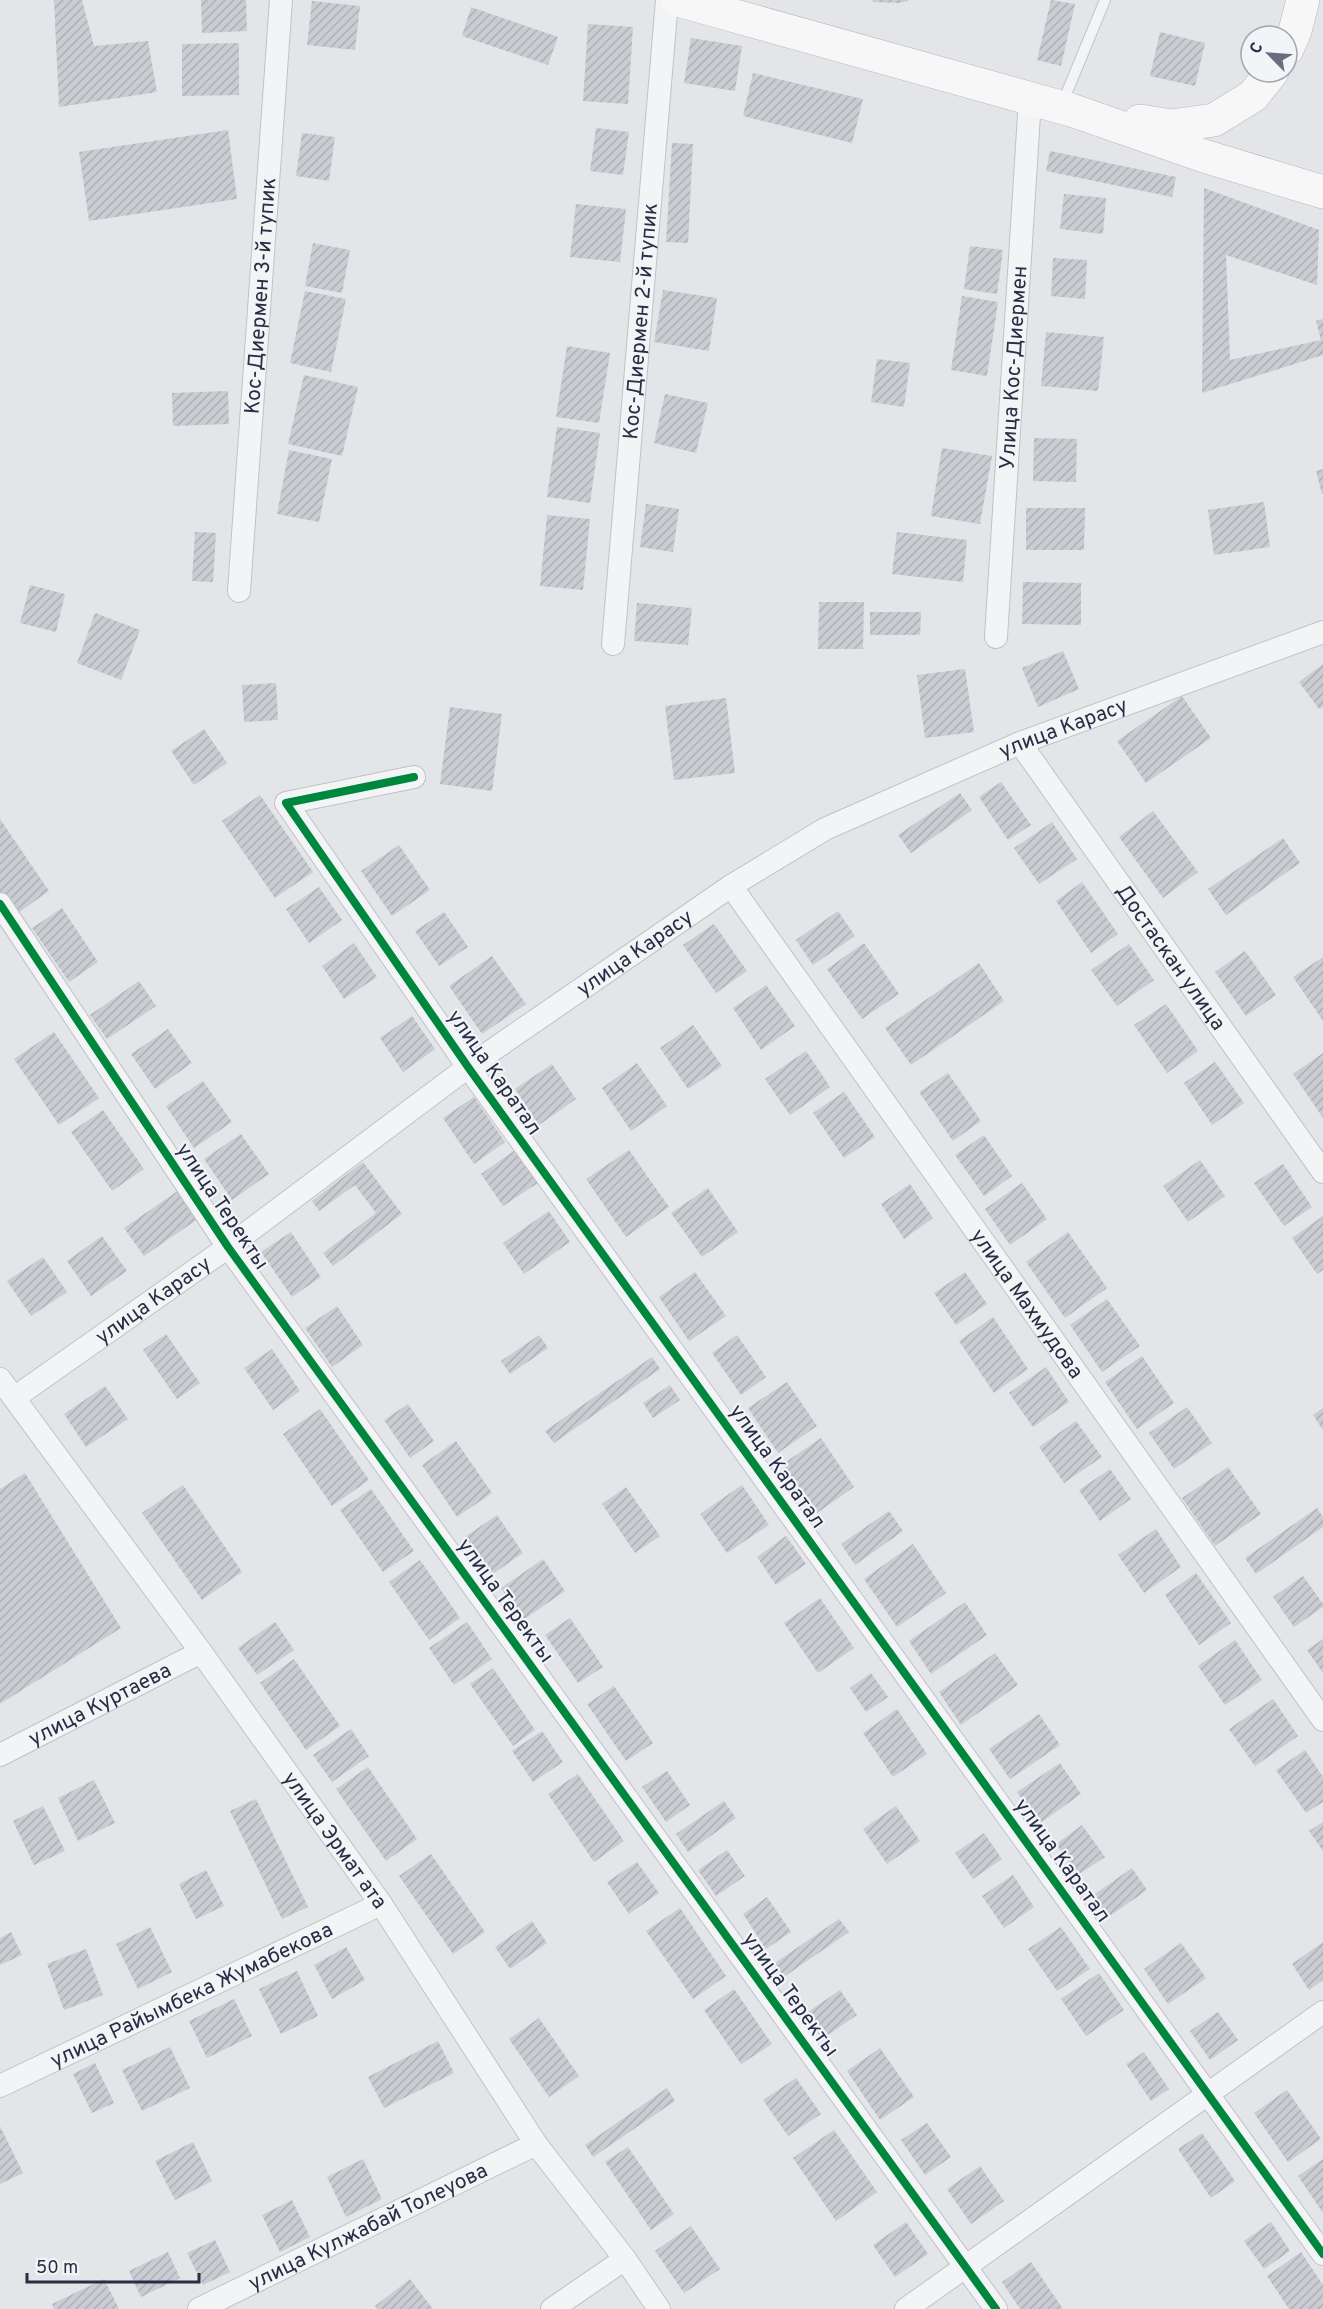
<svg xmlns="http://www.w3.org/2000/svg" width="1323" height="2309" font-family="Overpass,sans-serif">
	<defs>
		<pattern id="building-hatch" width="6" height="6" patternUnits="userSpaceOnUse" patternTransform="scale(1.5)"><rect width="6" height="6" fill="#cbccd2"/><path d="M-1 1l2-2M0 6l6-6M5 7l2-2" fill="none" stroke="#aeb0b6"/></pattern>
	</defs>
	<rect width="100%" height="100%" fill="#e4e5e9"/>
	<path fill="url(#building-hatch)" d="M54,0h28l12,46 54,-5 9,51 -98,15z
		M201,0h45l1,31 -45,2z
		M873,0h35v1l-9,2 -26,-1z
		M1051,0l24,4 -14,62 -24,-6z
		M312,1l48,5 -5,44 -48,-5z
		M471,7l87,30 -10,28 -86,-29z
		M588,24l45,3 -5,77 -45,-3z
		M1160,32l45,11 -10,43 -45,-10z
		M691,38l51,8 -7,45 -51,-8z
		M239,43v52l-57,1v-52z
		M753,73l110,26 -11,44 -109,-27z
		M596,128l33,4 -6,43 -33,-4z
		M228,130l9,69 -148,22 -10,-69z
		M302,133l33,4 -6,44 -33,-5z
		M672,143l21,1 -5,99 -22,-1z
		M1050,151l126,26 -4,20 -126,-26z
		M1204,188l115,42 -2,55 -91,-30 4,105 91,-20 -5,-19 7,-2v36l-121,38z
		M1064,194l42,4 -3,36 -43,-5z
		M576,204l50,5 -6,53 -50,-5z
		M313,243l37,7 -8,43 -37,-7z
		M970,246l33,4 -6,44 -33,-5z
		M1053,258l34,2 -2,39 -34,-3z
		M663,290l54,8 -8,53 -55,-9z
		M305,291l41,8 -15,73 -41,-9z
		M962,296l36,6 -11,74 -36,-6z
		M1046,332l58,5 -6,54 -57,-5z
		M567,346l43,7 -11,70 -43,-6z
		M877,359l33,4 -6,44 -33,-5z
		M304,375l54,12 -16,69 -54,-12z
		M228,391l1,33 -56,2 -1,-33z
		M665,394l43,9 -12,50 -42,-10z
		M557,427l43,6 -10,70 -43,-6z
		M1034,438l43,1 -1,43 -43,-1z
		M942,448l50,8 -12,68 -49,-8z
		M289,450l43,9 -13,63 -42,-8z
		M1323,469v25h-1l-6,-23z
		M1264,502l6,45 -56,8 -6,-45z
		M646,504l33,5 -6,43 -33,-5z
		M1026,508h59l-1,42h-58z
		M547,515l43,4 -7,71 -43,-4z
		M195,532l21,1 -3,49 -21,-1z
		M897,532l70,8 -4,42 -71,-8z
		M1023,582l58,1v42l-59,-1z
		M30,585l35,9 -9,38 -36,-9z
		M819,602h45l-1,47h-45z
		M637,603l55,5 -4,37 -54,-4z
		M870,612h51l-1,23h-50z
		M95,613l45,17 -19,50 -44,-17z
		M1063,651l16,38 -41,18 -16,-39z
		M1323,664v43l-4,2 -20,-27z
		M965,669l9,63 -49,6 -8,-63z
		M276,683l2,37 -34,2 -2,-37z
		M1182,696l29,42 -65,45 -29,-42z
		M726,698l9,75 -61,7 -9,-74z
		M450,707l52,7 -10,77 -52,-7z
		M204,729l23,34 -33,22 -23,-34z
		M1001,782l30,43 -23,15 -29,-43z
		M960,793l12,17 -61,43 -13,-18z
		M260,795l53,77 -38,26 -53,-77z
		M1153,811l45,61 -35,26 -44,-61z
		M0,819l49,72 -34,24 -15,-22z
		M1052,822l25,37 -38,25 -25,-36z
		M1283,838l17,25 -74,52 -18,-26z
		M399,845l31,45 -38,26 -31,-45z
		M1082,882l36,52 -27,19 -35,-52z
		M319,887l23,33 -33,23 -23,-34z
		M62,908l36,54 -29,20 -37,-54z
		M838,911l17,25 -42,29 -17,-25z
		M444,912l24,35 -29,19 -24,-35z
		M714,924l33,47 -31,22 -33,-48z
		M354,943l23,34 -33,22 -22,-33z
		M864,943l35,51 -37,25 -35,-50z
		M1129,944l25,36 -37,26 -26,-36z
		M1245,951l31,44 -30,21 -31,-44z
		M492,956l34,48 -44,30 -33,-48z
		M1323,957v64l-30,-44z
		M979,963l25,38 -93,64 -26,-37z
		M139,981l17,25 -49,33 -17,-24z
		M766,985l29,41 -34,24 -28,-42z
		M1166,1004l32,47 -31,22 -33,-48z
		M412,1016l23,33 -32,23 -23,-34z
		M693,1025l29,41 -34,23 -28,-41z
		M168,1029l24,34 -37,26 -24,-35z
		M54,1032l45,66 -40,27 -45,-66z
		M806,1051l24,36 -40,28 -25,-36z
		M1323,1053v65l-30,-44z
		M1215,1062l29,41 -32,22 -28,-42z
		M637,1063l30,43 -36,25 -29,-43z
		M552,1064l24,35 -37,26 -24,-36z
		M948,1073l33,48 -28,20 -34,-49z
		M203,1081l29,41 -38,26 -28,-42z
		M844,1092l31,45 -31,21 -31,-45z
		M474,1097l31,45 -31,22 -31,-46z
		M103,1110l41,59 -32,22 -41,-59z
		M241,1134l28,40 -37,26 -28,-41z
		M984,1135l28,41 -28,20 -29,-41z
		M515,1150l23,33 -35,23 -22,-32z
		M629,1150l40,57 -43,30 -40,-58z
		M1200,1160l25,36 -37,26 -25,-36z
		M363,1162l39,52 -69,52 -10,-13 53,-40 -21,-28 -36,26 -7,-10z
		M1283,1164l29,43 -28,19 -30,-43z
		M1022,1183l25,36 -37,26 -25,-36z
		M910,1184l23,34 -29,21 -23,-35z
		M708,1188l30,44 -36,25 -31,-44z
		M179,1190l19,29 -54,37 -20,-28z
		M549,1211l21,31 -46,32 -21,-31z
		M1323,1216v54l-6,4 -25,-36z
		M291,1232l30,45 -29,20 -31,-45z
		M1068,1232l39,56 -42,30 -39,-56z
		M102,1236l25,35 -36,25 -24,-35z
		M43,1257l24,35 -36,24 -24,-35z
		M695,1272l31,44 -37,25 -30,-44z
		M965,1272l22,32 -31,21 -22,-32z
		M1107,1299l33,47 -38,26 -32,-47z
		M337,1306l26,39 -31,22 -27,-39z
		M993,1317l35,52 -34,24 -35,-52z
		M166,1334l34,49 -23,16 -34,-49z
		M539,1335l9,13 -38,26 -9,-13z
		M737,1335l29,42 -25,18 -29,-42z
		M272,1349l28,42 -27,19 -29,-42z
		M1142,1356l32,47 -37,26 -32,-47z
		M652,1357l8,12 -106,74 -9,-12z
		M1046,1367l23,35 -36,25 -24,-34z
		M787,1382l30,44 -39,27 -30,-45z
		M670,1385l10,15 -27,18 -10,-15z
		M105,1386l23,33 -42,28 -22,-33z
		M408,1404l26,37 -24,17 -26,-38z
		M1187,1407l25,36 -38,26 -25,-36z
		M1323,1408v22l-10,-15z
		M320,1409l49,71 -37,26 -49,-72z
		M1076,1421l26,36 -38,26 -25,-36z
		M821,1438l33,49 -37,26 -34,-49z
		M456,1441l36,52 -35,24 -35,-52z
		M1228,1467l33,47 -46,32 -33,-48z
		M1110,1469l21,30 -31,22 -21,-31z
		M25,1473l96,155 -121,76v-215z
		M183,1485l59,87 -40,28 -60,-87z
		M742,1485l27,40 -42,28 -27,-39z
		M626,1487l34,49 -25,17 -33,-49z
		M371,1489l43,62 -31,21 -43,-62z
		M1317,1508l6,9v10l-67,47 -11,-16z
		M889,1511l14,20 -48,34 -14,-21z
		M497,1515l26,38 -32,22 -26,-38z
		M1156,1529l25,38 -37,26 -26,-38z
		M786,1536l20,28 -30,21 -19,-28z
		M913,1544l33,49 -49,34 -33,-48z
		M543,1559l22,32 -42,29 -22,-32z
		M420,1560l40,58 -31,22 -40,-58z
		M1196,1573l35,50 -32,22 -34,-50z
		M1303,1576l20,28v3l-29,20 -21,-30z
		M820,1598l34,50 -36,25 -34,-50z
		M965,1602l22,33 -56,39 -22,-33z
		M570,1618l33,49 -25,16 -33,-48z
		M275,1622l19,28 -37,25 -19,-27z
		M467,1622l25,37 -38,26 -25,-37z
		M1323,1639v34l-16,-23z
		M1235,1640l27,40 -37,25 -27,-39z
		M995,1653l23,32 -57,40 -22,-33z
		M294,1659l46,67 -34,24 -46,-67z
		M493,1668l42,62 -22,16 -43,-62z
		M871,1673l17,24 -22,15 -16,-24z
		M614,1686l39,57 -27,18 -39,-57z
		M1273,1699l25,37 -43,30 -26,-37z
		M897,1709l30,45 -34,23 -30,-44z
		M1039,1714l21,31 -50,34 -21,-30z
		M351,1729l18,27 -37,26 -19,-27z
		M542,1731l21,31 -30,20 -21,-31z
		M1305,1750l18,27v25l-17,11 -30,-43z
		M1060,1763l21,31 -42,30 -22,-32z
		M368,1767l49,72 -31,22 -50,-72z
		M667,1771l23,34 -24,17 -24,-35z
		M578,1774l46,67 -30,21 -46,-68z
		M94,1780l21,43 -37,18 -20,-43z
		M256,1799l52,108 -26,12 -52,-108z
		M724,1801l12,17 -48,34 -12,-18z
		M43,1806l22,45 -31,14 -21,-44z
		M896,1806l24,35 -33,23 -24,-35z
		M1323,1822v29l-14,-20z
		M1082,1825l23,32 -27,18 -22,-31z
		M984,1833l18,26 -29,20 -18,-26z
		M727,1850l18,26 -29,20 -18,-26z
		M431,1854l54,78 -32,22 -54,-78z
		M637,1862l22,31 -30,21 -22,-32z
		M1132,1868l15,22 -40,28 -15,-22z
		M206,1870l18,36 -28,13 -17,-35z
		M1013,1875l21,32 -30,21 -22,-32z
		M767,1897l24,35 -25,17 -23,-35z
		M680,1908l46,68 -33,23 -47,-68z
		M839,1919l10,13 -68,47 -9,-14z
		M532,1921l15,22 -37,26 -15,-22z
		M150,1927l22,45 -34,17 -22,-45z
		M1061,1927l29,42 -33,22 -29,-42z
		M11,1932l11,23 -22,10v-27z
		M1323,1942v38l-14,10 -17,-26z
		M1181,1943l25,35 -38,26 -24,-35z
		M346,1947l19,33 -33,19 -18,-34z
		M86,1949l17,46 -39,15 -17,-46z
		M297,1971l21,45 -37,18 -22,-45z
		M1099,1973l25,37 -38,26 -25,-37z
		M734,1989l38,55 -31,20 -37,-54z
		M840,1990l17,25 -35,24 -17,-25z
		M234,1999l18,37 -45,22 -18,-37z
		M1218,2012l20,28 -28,20 -20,-29z
		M539,2018l40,58 -30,21 -40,-58z
		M438,2041l16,32 -70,35 -16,-31z
		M170,2047l20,41 -48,23 -20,-41z
		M880,2048l34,49 -34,23 -33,-49z
		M1144,2052l25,37 -18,12 -25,-37z
		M95,2063l19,40 -22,10 -19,-39z
		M796,2078l25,36 -33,22 -25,-36z
		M667,2088l8,13 -82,56 -8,-12z
		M1287,2090l34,49 -33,23 -34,-49z
		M927,2123l24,34 -26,18 -24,-35z
		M0,2126l23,47 -23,11z
		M834,2130l43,62 -41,29 -43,-63z
		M1202,2133l33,48 -24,17 -33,-49z
		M193,2142l19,39 -37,19 -20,-39z
		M628,2147l46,67 -23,16 -46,-68z
		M363,2159l19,40 -36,18 -19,-40z
		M1323,2159v54l-25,-37z
		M980,2166l24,35 -33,23 -24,-35z
		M292,2200l18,37 -30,15 -18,-37z
		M906,2222l22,32 -33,23 -22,-32z
		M1271,2222l19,29 -26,18 -20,-28z
		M691,2226l29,43 -36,24 -29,-42z
		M215,2240l15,32 -27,13 -16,-32z
		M168,2252l12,26 -39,19 -12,-26z
		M1301,2252l22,33v24h-34l-22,-33z
		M1031,2262l32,47h-43l-18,-27z
		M104,2279l15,30h-65l-2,-5z
		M410,2279l23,30h-56l-2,-3z"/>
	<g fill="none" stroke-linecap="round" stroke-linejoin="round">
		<defs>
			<path id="lane" d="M1062,104l43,-104"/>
			<g id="street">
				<path id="s1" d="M239,591l42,-591"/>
				<path id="s2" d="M996,637l34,-538"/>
				<path id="s3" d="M613,644l54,-644"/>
				<path id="s4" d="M1020,743l303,429"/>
				<path d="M414,777l-128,26 182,264 855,1187"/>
				<path id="s5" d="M731,886l592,834"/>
				<path d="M0,904l228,343 768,1062"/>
				<path id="s6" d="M0,1379l201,273 180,252 155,240 89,115 34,50"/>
				<path id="s7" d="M14,1398l214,-151 240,-180 263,-181 94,-57 195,-86 303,-111"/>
				<path id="s8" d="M0,1755l201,-103"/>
				<path id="s9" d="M0,2086l381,-182"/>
				<path id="s10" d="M199,2309l337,-165"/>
				<path d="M552,2309l73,-50"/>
				<path d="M906,2309l417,-297"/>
			</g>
			<path id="highway" d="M678,0l393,110 136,47 116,35
				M1287,49l8,-18 8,-31
				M1140,121l31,5 43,-6 39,-24 19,-24"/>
		</defs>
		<use href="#lane" stroke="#c1c2c7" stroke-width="12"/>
		<use href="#street" stroke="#c1c2c7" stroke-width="24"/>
		<use href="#highway" stroke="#b6b8be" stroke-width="34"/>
		<use href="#lane" stroke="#f3f4f6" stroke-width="10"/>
		<use href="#street" stroke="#f3f4f6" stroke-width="22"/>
		<use href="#highway" stroke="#f7f7f7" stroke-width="33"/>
		<defs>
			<path id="cycleway" d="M414,777l-128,26 182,264 855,1187
				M0,904l228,343 768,1062"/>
		</defs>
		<use href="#cycleway" stroke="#f2f4f8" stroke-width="11"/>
		<use href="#cycleway" stroke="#00873e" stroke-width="8"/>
	</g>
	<g text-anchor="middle" stroke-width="4.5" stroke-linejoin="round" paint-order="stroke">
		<g font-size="21" fill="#292d45" stroke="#f2f4f8">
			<text dy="7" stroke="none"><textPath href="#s1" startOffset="296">Кос-Диермен 3-й тупик</textPath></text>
			<text dy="7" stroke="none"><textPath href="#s3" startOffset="324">Кос-Диермен 2-й тупик</textPath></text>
			<text dy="7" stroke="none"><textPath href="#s2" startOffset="270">Улица Кос-Диермен</textPath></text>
			<text dy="7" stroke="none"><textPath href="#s7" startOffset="1250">улица Карасу</textPath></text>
			<text dy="7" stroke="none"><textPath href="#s7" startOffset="764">улица Карасу</textPath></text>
			<text dy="7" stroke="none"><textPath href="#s4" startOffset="262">Достаскан улица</textPath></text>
			<text transform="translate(495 1072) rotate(55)" y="7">улица Каратал</text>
			<text transform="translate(223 1206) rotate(56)" y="7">улица Теректы</text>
			<text dy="7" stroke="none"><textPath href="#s7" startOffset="170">улица Карасу</textPath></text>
			<text dy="7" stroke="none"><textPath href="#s5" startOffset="512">улица Махмудова</textPath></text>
			<text transform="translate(778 1466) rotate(54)" y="7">улица Каратал</text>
			<text transform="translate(506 1600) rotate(54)" y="7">улица Теректы</text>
			<text dy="7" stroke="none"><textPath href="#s8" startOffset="112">улица Куртаева</textPath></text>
			<text dy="7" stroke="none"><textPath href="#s6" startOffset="570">улица Эрмат ата</textPath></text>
			<text transform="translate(1063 1860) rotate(54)" y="7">улица Каратал</text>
			<text transform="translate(791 1994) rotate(54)" y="7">улица Теректы</text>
			<text dy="7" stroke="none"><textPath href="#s9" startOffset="212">улица Райымбека Жумабекова</textPath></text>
			<text dy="7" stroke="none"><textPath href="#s10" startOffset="188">улица Кулжабай Толеуова</textPath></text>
		</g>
	</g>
	<g transform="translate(1269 54) rotate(295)"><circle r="28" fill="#f2f4f8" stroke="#a2a4b0" stroke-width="1.5"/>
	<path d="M0-4.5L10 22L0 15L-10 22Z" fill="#6a6d7e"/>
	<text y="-9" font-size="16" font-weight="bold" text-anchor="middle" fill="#292d45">С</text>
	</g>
	<path d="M27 2273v9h172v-9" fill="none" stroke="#292d45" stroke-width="3"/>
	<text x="36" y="2273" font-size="18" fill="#292d45" stroke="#f2f4f8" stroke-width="4.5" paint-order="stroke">50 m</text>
</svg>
